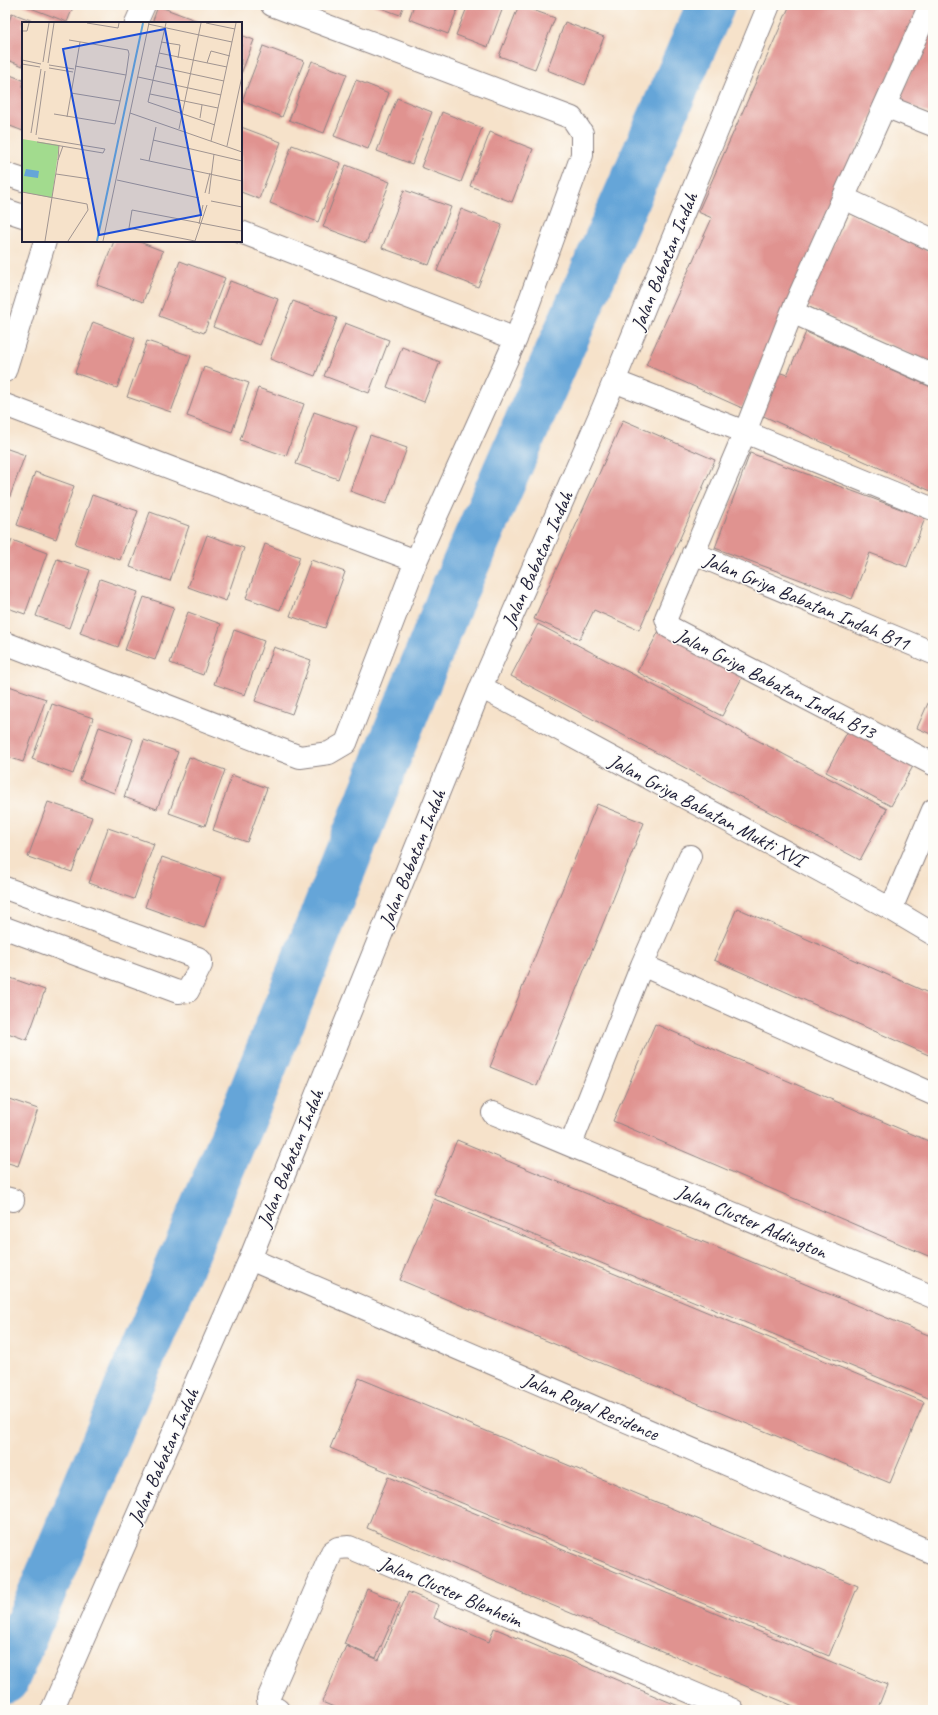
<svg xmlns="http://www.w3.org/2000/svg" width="938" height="1715" font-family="Caveat,sans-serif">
	<rect width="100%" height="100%" fill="#fdfcf7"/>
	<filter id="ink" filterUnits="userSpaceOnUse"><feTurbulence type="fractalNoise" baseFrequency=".025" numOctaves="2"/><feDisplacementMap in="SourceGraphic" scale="8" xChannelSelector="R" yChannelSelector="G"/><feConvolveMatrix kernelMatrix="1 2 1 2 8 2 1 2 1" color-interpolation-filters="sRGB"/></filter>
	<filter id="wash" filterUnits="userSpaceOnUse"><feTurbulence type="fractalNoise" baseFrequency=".012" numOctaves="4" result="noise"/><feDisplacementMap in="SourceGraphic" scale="16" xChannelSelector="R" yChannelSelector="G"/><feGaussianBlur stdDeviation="0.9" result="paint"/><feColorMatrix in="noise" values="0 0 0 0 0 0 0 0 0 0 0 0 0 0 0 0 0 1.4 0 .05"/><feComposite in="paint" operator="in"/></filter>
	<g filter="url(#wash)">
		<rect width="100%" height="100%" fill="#f6e2ca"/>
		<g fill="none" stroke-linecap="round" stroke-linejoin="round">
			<path stroke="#65a5d8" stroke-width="48" d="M5,1680l249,-591 199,-496 258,-588"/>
		</g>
		<g id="blocks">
			<path fill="#e09390" d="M23,5h51l-7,17z
				M373,5h31l-4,10z
				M414,5h45l-11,29 -39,-15z
				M468,5h36l-16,42 -32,-12z
				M519,5l36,13 -20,51 -36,-13z
				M790,5h131l-179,403 -96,-43 66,-147 -14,-6z
				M158,6l45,17h-51z
				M12,13l26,10h-15v43l-18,-7v-27z
				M933,16v99l-34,-14z
				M565,22l39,15 -19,48 -38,-15z
				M241,35l13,5 -13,34z
				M263,46l41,15 -22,56 -40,-16z
				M312,61l35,13 -23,59 -35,-13z
				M5,73l18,7v51l-18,-7z
				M356,80l33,13 -21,56 -34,-13z
				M397,98l35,14 -20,52 -35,-13z
				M442,112l40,16 -21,54 -40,-15z
				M241,127l40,15 -22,57 -18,-7z
				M490,132l43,17 -21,53 -42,-16z
				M292,145l49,18 -23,59 -48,-19z
				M346,165l44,17 -24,61 -43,-16z
				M404,190l47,17 -22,58 -47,-17z
				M461,209l41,16 -24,62 -41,-16z
				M849,213l84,40v112l-128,-60z
				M114,241h23l26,10 -20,51 -46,-17z
				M180,261l45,17 -21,55 -45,-17z
				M230,281l48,18 -18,46 -47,-18z
				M293,301l44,17 -22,58 -45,-17z
				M93,322l42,16 -18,50 -42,-15z
				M345,323l44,17 -20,53 -45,-17z
				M806,332l127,56v104l-174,-78 19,-42 9,3z
				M147,341l44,15 -20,56 -44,-15z
				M402,347l38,15 -16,40 -37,-15z
				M204,367l45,16 -17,49 -45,-16z
				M258,388l46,16 -18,52 -46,-16z
				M314,412l43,15 -19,52 -42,-15z
				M623,420l92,40 -76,170 -45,-20 -14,29 -46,-20z
				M370,435l37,13 -21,56 -36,-13z
				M5,448l20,7 -20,55z
				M750,453l175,65 -18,49 -37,-14 -18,46 -137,-51z
				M35,472l39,14 -18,53 -39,-14z
				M92,495l46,16 -18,49 -45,-16z
				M150,512l39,14 -19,55 -40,-14z
				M207,535l37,13 -18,53 -38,-14z
				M12,540l35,13 -22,61 -20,-7v-48z
				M265,544l35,13 -20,53 -34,-12z
				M57,559l33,11 -21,58 -33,-12z
				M311,560l34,12 -20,56 -35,-12z
				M100,579l38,13 -20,55 -38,-14z
				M144,597l30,10 -19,53 -30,-10z
				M188,612l33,12 -18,51 -33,-12z
				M538,624l349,185 -27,51 -349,-184z
				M661,627l84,45 -23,44 -85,-44z
				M234,630l30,11 -19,54 -31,-11z
				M274,647l37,13 -19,54 -37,-13z
				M9,686l37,13 -23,63 -18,-6v-59z
				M933,692v43l-16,-7z
				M52,704l41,14 -20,56 -41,-15z
				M851,725l66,34 -26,47 -65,-34z
				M99,727l34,12 -19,54 -34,-13z
				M144,740l34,12 -21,57 -33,-12z
				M189,757l36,13 -20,56 -36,-13z
				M232,775l35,13 -20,54 -34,-12z
				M48,802l44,15 -20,55 -44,-15z
				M597,804l47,19 -107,263 -47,-19z
				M108,828l46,16 -20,55 -45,-16z
				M162,857l60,21 -18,50 -59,-21z
				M737,908l196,87v62l-219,-97z
				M5,976l40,14 -18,50 -22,-8z
				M655,1024l278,119v115l-320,-137z
				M6,1098l32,11 -20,57 -13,-4z
				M457,1140l476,197v63l-499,-206z
				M434,1199l490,203 -34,81 -490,-203z
				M359,1378l499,208 -29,70 -499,-208z
				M388,1477l499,208 -10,25h-74l-436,-182z
				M367,1589l33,14 -24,55 -32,-14z
				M408,1592l31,13 -5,13 55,24 5,-14 194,82h-347l-19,-8 24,-56 33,14z"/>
		</g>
	</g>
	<g filter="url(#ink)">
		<use href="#blocks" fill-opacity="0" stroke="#8c8282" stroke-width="1"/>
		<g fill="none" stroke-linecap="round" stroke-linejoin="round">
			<defs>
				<path id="street" d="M930,5l-138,307 -47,120 -79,186 3,9 264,137
					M136,23l8,-18
					M885,106l48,19
					M5,174l18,6
					M844,198l89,42
					M5,210l18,6
					M241,232l275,107
					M792,312l141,63
					M5,371l40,-130
					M614,381l131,51 188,77
					M5,405l411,156
					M693,553l240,100
					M5,643l295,114 29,-4 17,-10 70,-182 100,-222 66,-184v-22l-10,-15 -300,-113
					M481,687l410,222 42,25
					M5,888l193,70 3,3v4l-13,26 -10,1 -173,-64
					M891,909l42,-99
					M642,965l291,129
					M493,1113l440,184
					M571,1144l71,-179 48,-109
					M5,1198l8,2
					M250,1259l683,294
					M52,1710l198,-451 231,-572 122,-279 166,-403
					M278,1710l-9,-6 -1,-5 64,-147 6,-4 11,-1 384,163"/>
			</defs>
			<use href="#street" stroke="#8c8282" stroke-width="24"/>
			<use href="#street" stroke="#fff" stroke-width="22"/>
		</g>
	</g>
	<g text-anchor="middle" stroke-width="3" stroke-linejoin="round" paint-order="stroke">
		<g font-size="20" fill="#22223b" stroke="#fdfcf7">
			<text transform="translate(664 261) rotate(-68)" y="7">Jalan Babatan Indah</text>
			<text transform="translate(537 559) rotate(-66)" y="7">Jalan Babatan Indah</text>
			<text transform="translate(807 601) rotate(23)" y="7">Jalan Griya Babatan Indah B11</text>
			<text transform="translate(776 683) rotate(27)" y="7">Jalan Griya Babatan Indah B13</text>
			<text transform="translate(707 810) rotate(28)" y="7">Jalan Griya Babatan Mukti XVI</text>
			<text transform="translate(412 858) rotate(-68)" y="7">Jalan Babatan Indah</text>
			<text transform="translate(290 1158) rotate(-68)" y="7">Jalan Babatan Indah</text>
			<text transform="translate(752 1221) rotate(23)" y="7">Jalan Cluster Addington</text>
			<text transform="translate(591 1406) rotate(23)" y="7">Jalan Royal Residence</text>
			<text transform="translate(163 1456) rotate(-66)" y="7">Jalan Babatan Indah</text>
			<text transform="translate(451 1591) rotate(23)" y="7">Jalan Cluster Blenheim</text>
		</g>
	</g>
	<g transform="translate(22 22)">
		<rect width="220" height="220" fill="#f6e2ca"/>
		<path d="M0,117l37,6 -7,53 -30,-6z" fill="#a2db8e"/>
		<path d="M4,147l13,2 -1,7 -14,-2z" fill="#65a5d8"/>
		<path fill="none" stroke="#65a5d8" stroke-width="2" d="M75,219l46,-218"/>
		<path fill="none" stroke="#a19591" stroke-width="1" d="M65,1l31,5 1,-5M144,1l-18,79 67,23M184,1l29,6M126,2l84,18M0,9h5l2,-8M139,20l19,3 -2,13M137,31l68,14M0,38l19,4M21,40l6,-39M26,41l6,-40M185,41l4,-12 19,5M0,42l18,3M27,43l25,4M53,44l51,9M133,44l69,15M27,46l24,4M116,55l83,18M49,71l49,8M128,72l68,14M108,91l112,39M32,92l61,10 11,-49 3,-21 -1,-4 -59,-10M45,95l13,-75M178,96l2,-13M157,107l22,-106M9,111l10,-64M14,113l9,-64M131,118l89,21M189,119l25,-118M15,120l66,11 2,-4 -67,-11M37,123l-1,15 5,-14M205,124l15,-70M118,137l102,22M127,139l7,-34M34,152l34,5M95,158l82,18M0,170l65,12 1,6 -20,31M183,171l5,-20M187,172l5,-40M189,179l31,6M177,202l4,-19M23,219l13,-81M81,219l46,-218M173,219l-66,-13 3,-18 110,21M173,219l12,-36"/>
		<path fill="#1d4ed8" fill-opacity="0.15" stroke="#1d4ed8" stroke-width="2" d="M143,7l36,186 -102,20 -36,-186z"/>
		<rect width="220" height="220" fill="none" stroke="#22223b" stroke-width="2"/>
	</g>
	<rect width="938" height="1715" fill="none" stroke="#fdfcf7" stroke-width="20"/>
</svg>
